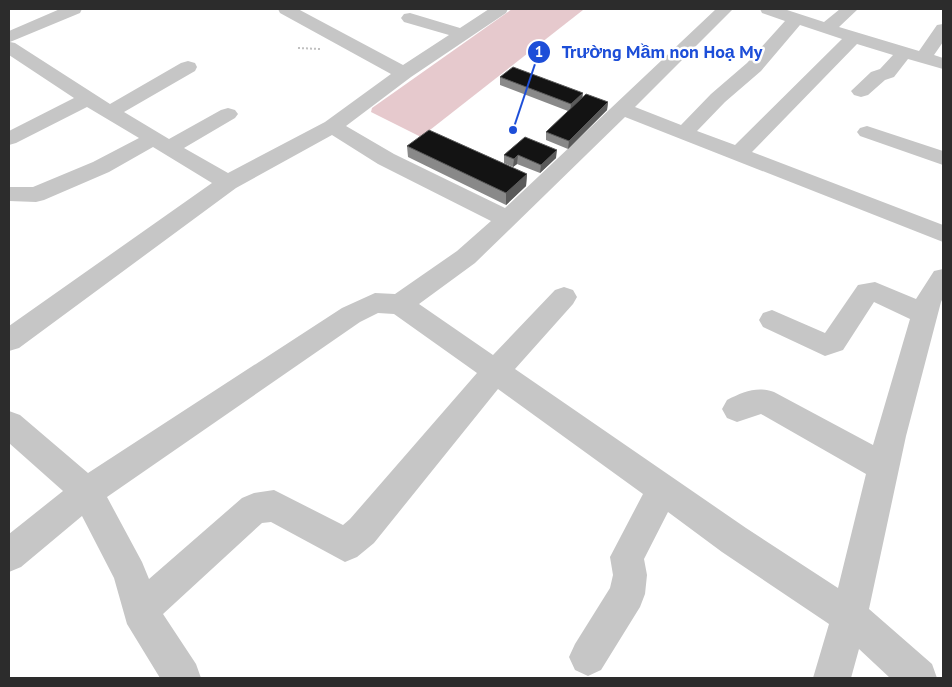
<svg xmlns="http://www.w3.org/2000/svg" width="952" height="687" font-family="'PT Sans',sans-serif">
	<rect width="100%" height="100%" fill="#fff"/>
	<path fill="#e6c9cd" d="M512,9l71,1 -162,127 -50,-25 1,-4z"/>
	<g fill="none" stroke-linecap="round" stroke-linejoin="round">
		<path stroke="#c0c0c0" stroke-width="2" stroke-dasharray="2 2" stroke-linecap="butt" d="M298,48l22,1"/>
		<path fill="#c6c6c6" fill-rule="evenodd" d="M60,9h22l-2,4 -70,29 5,1 95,61 71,-41 7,-2 7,2 2,4 -2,4 -71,41 45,27 52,-29 7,-2 7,2 3,4 -3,4 -51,30 44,25 97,-51 66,-48 -111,-61 -2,-4h20l105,56 46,-30 -45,-13 -3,-4 3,-4 6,-1 50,15 29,-19h19l-2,4 -95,64 -65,49 48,28 111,54 211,-199h17l-98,98 46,18 30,-31 36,-31 38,-42 -23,-8 -2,-4h24l40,13 16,-13h18l-19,18 80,24 18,-26 6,-1v18l-9,13 9,3v11l-35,-10 -14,18 -9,3 -17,15 -7,2 -7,-2 -3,-4 20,-19 9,-3 13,-14 -36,-11 -105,108 191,73v17l-318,-125 -150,146 -56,41 74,51 62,-65 9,-3 9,3 4,7 -4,7 -58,65 231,159 92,60 28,-114 -105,-60 -24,8 -10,-4 -5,-9 5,-9c16,-8 30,-14 47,-8l99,53 37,-126 -36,-17 -31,48 -18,6 -62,-29 -4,-7 4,-7 9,-3 53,23 33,-48 17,-3 41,17 18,-28 9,-2v29l-2,4 -35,134 -37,173 63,55 5,14h-47l-31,-29 -8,29h-38l16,-54 -107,-72 -54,-40 -24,47 3,16 -2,19 -5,13 -39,63 -13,6 -13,-6 -6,-13 6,-13 35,-56 3,-13 -3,-18 33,-63 -145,-105 -124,154 -17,14 -12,5 -74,-40 -9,1 -99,91 33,50 5,14h-41l-33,-54 -13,-46 -32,-62 -61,51 -12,5v-38l54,-43 -54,-48v-32l11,4 68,58 254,-165 33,-15 20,1 62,-43 34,-30 -113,-57 -46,-29 -96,53 -217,160 -10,3v-25l203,-143 -59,-36 -44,25 -65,28 -8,2 -27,-1v-14h24l60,-25 46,-24 -52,-31 -71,36 -7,2v-14l65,-33 -65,-43v-24zM800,25l42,14 -107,106 -38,-14 28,-29 36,-31zM378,313l16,1 83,59 -127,146 -7,6 -69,-35 -20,3 -12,5 -93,81 -7,-17 -35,-65 253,-175z
			M867,126l76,25v14l-83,-29 -3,-4 3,-4z"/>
	</g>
	<path fill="#898989" d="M500,77l83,20 25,5 -1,8 -39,39 -22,-9v-8l22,-21 -68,-26z
		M525,137l31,21 -16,15 -23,-9 -4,3 -9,-4v-8z
		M407,146l120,28 -1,12 -20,19 -98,-48z"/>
	<path fill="#5a5a5a" d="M583,93l-1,8 -12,11 1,-8z
		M608,102l-1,8 -39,39 1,-8z
		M557,150l-1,8 -16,15 1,-8z
		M518,155l-1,9 -4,3 1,-8z
		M527,174l-1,12 -20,19v-12z"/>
	<path fill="#131313" stroke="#5a5a5a" d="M513,67l70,26 -12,11 -71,-27z
		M586,94l22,8 -39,39 -23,-9z
		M429,130l98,44 -21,19 -99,-47z
		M525,137l32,13 -16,15 -23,-10 -4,4 -10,-4z"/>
	<path fill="none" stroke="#1d4ed8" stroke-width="2" d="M513 130L539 52"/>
	<g fill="#1d4ed8" stroke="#fff" stroke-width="2">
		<circle cx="513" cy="130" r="5"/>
		<circle cx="539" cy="52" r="12"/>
	</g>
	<g font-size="15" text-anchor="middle" font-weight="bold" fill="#fff">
		<text x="539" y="57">1</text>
	</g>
	<g font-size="18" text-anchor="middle" font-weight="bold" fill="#1d4ed8" stroke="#fff" stroke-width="5" stroke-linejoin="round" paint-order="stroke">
		<text x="662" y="58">Trường Mầm non Hoạ My</text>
	</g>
	<rect width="952" height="687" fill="none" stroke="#2c2c2c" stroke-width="20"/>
</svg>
